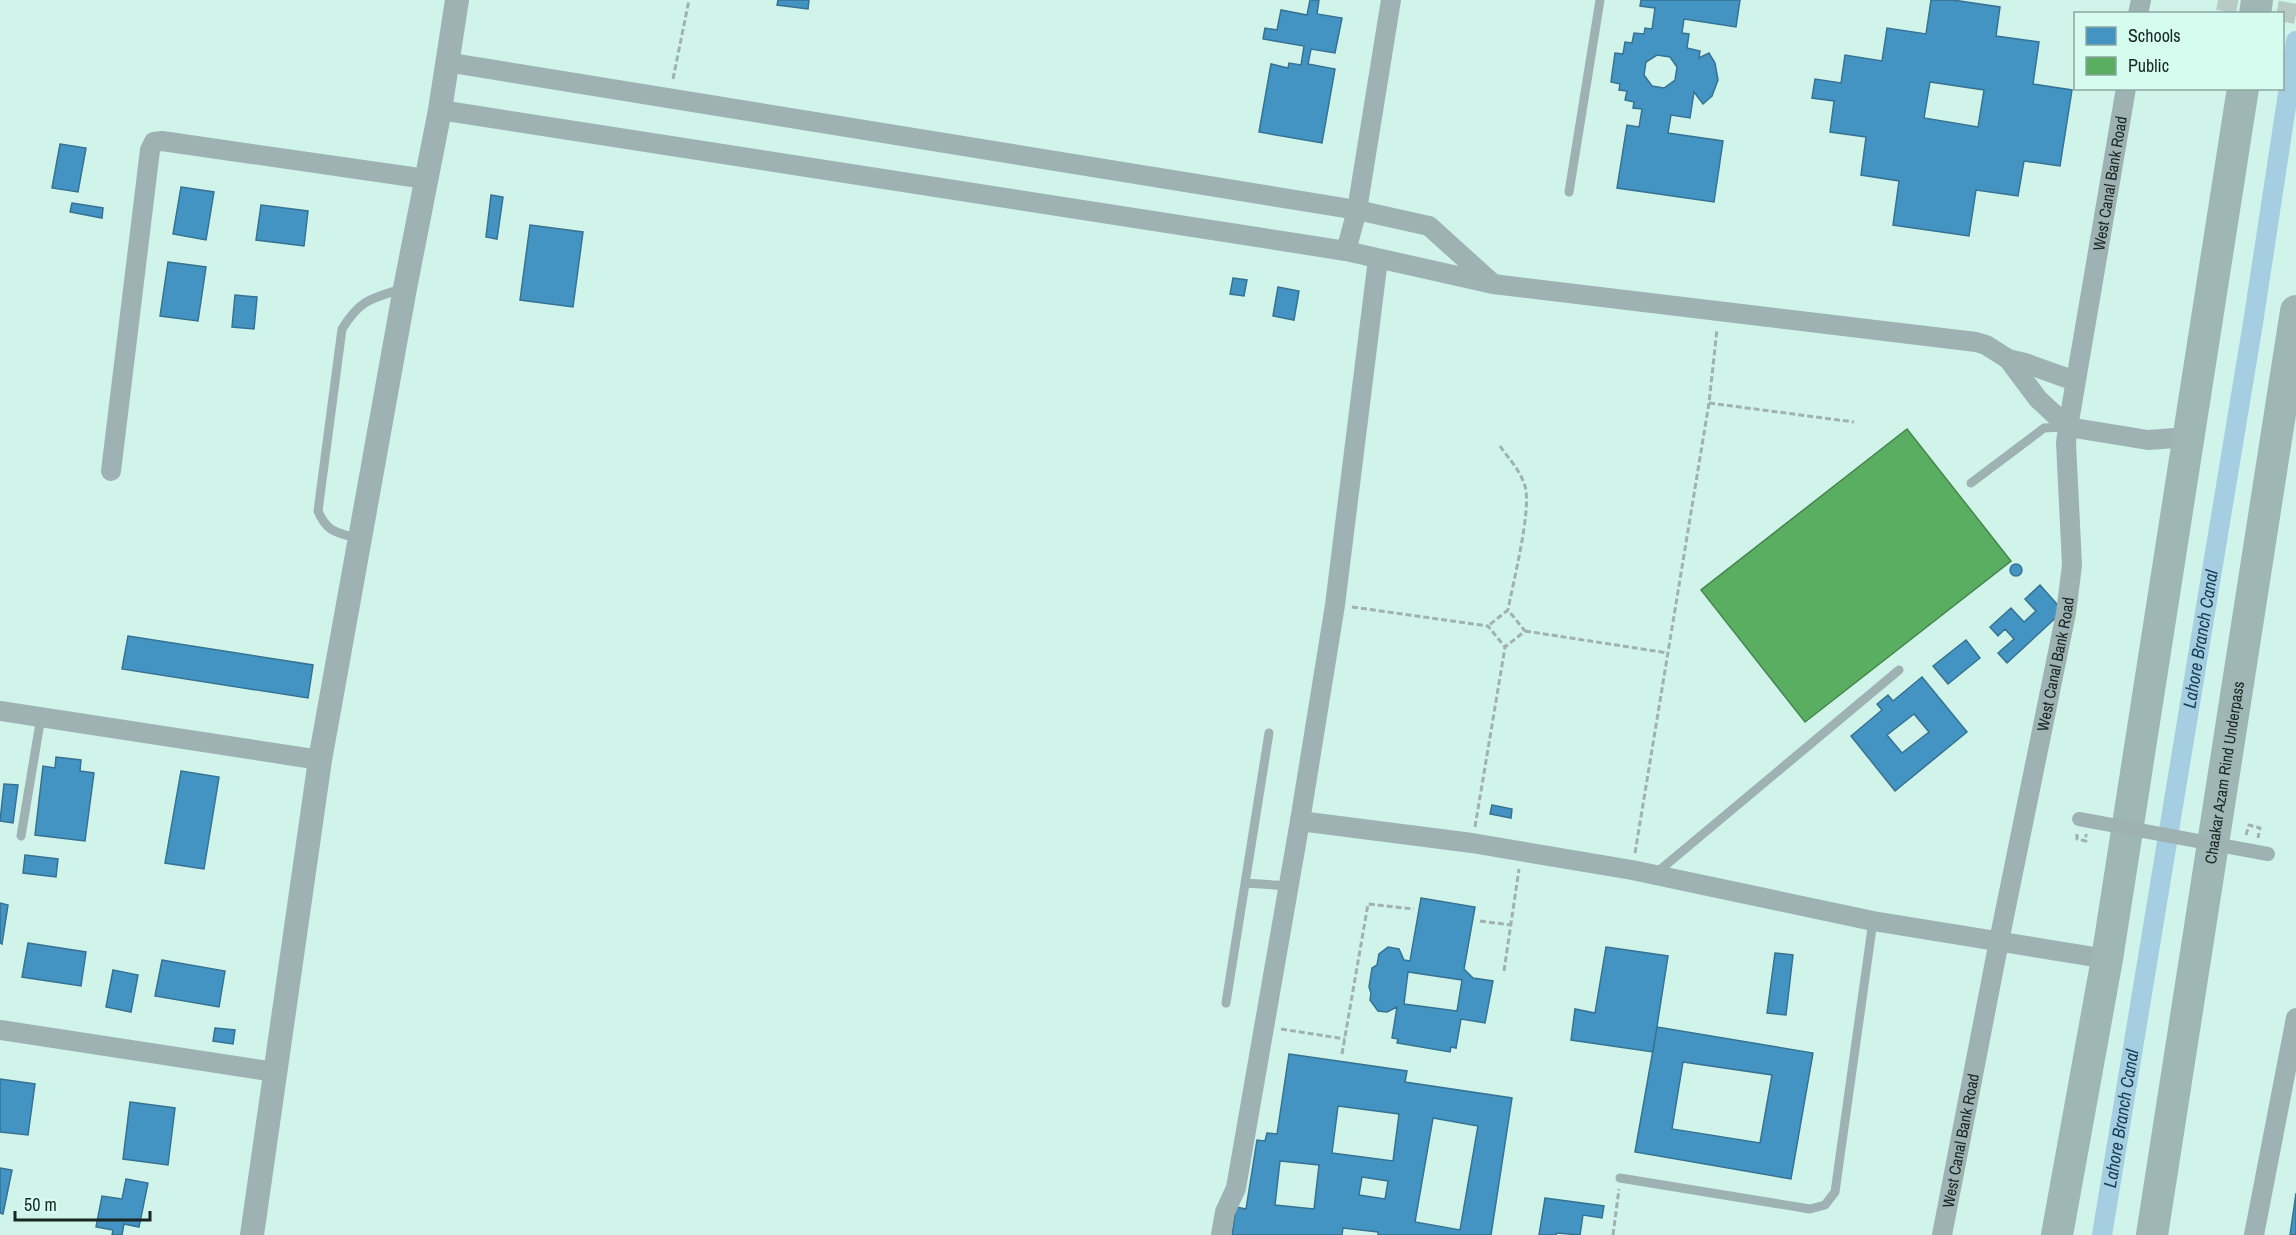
<svg xmlns="http://www.w3.org/2000/svg" width="2296" height="1235" font-family="'Archivo Narrow',sans-serif">
	<rect width="100%" height="100%" fill="#def4ec"/>
	<path fill="#d0f4e9" fill-rule="evenodd" d="M0,0h2296v1235h-2296zM2076,14h206v74h-206z"/>
	<path fill="#4393c3" stroke="#367393" stroke-width="1.5" fill-rule="evenodd" d="M778,0h31l-1,9 -31,-4z
		M1310,0h9l-2,14 25,4 -7,35 -24,-4 -3,15 27,5 -13,74 -63,-11 12,-68 17,4 1,-5 12,2 3,-19 -41,-7 2,-11 12,2 4,-20 26,5z
		M1641,0h99l-4,27 -52,-8 -2,14 7,1 -2,14 13,3 -1,7 10,-5 6,10 3,17 -6,16 -9,8 -9,-12 -4,26 -19,-3 -3,18 55,8 -9,61 -97,-14 10,-63 12,2 3,-18 -9,-1 1,-6 -9,-2 2,-9 -8,-1 1,-6 -9,-2 4,-29 8,1 2,-12 7,1 2,-10 10,1 1,-6 7,1 3,-21 -15,-2zM1657,55l13,2 7,10 -2,13 -11,8 -12,-2 -8,-11 2,-13z
		M1931,0h22l47,7 -4,29 43,6 -6,42 39,6 -12,76 -36,-5 -6,35 -42,-6 -7,46 -76,-11 6,-44 -38,-6 5,-38 -36,-5 4,-31 -22,-3 3,-19 26,4 4,-28 37,6 5,-33 39,6zM1930,82l54,8 -6,37 -54,-9z
		M60,144l26,4 -8,44 -26,-4z
		M181,187l33,5 -8,48 -33,-6z
		M491,195l12,2 -6,42 -11,-2z
		M72,203l31,5 -1,10 -32,-6z
		M261,205l47,6 -4,35 -48,-6z
		M530,225l53,7 -10,75 -53,-7z
		M168,262l38,5 -8,54 -38,-5z
		M1233,278l14,2 -3,16 -14,-2z
		M1278,287l21,4 -5,29 -21,-4z
		M235,295l22,2 -3,32 -22,-2z
		M2010 570a6 6 0 1 1 12 0a6 6 0 1 1-12 0Z
		M2040,585l23,26 -56,52 -9,-10 16,-14 -9,-10 -7,7 -8,-9 21,-19 13,14 12,-11 -11,-12z
		M128,636l185,29 -5,33 -186,-29z
		M1966,640l14,18 -32,26 -15,-18z
		M1922,677l45,55 -72,59 -44,-55 31,-26 -5,-6 11,-9 5,6zM1914,714l15,18 -27,21 -15,-18z
		M56,757l25,3 -1,11 14,2 -9,68 -50,-6 8,-69 12,2z
		M181,771l38,6 -15,92 -39,-6z
		M4,784l14,1 -5,38 -13,-2z
		M1492,805l20,4 -1,9 -21,-4z
		M25,855l33,4 -2,18 -33,-4z
		M1421,898l54,9 -11,62 9,9 20,3 -8,42 -24,-4 -5,29 -5,-1 -1,5 -53,-9 1,-4 -6,-1 5,-31 -10,5 -9,-1 -8,-11 1,-7 -2,-6 3,-19 5,-3 2,-11 9,-7 11,2 5,11 6,1zM1408,972l54,8 -5,31 -53,-7z
		M0,903l8,2 -6,39 -2,-1z
		M28,943l58,9 -5,34 -59,-9z
		M1606,947l62,9 -15,96 -82,-12 4,-31 20,4z
		M1775,953l18,2 -7,60 -19,-2z
		M162,960l63,11 -6,36 -64,-11z
		M113,970l25,5 -7,37 -25,-5z
		M1657,1027l156,26 -22,126 -156,-27zM1683,1062l89,13 -12,68 -88,-14z
		M215,1028l20,2 -2,14 -20,-3z
		M1289,1054l118,17 -2,11 107,16 -21,137h-113v-3l-35,-4 -1,7h-110l4,-28 10,2 11,-69 8,1 2,-8 10,1zM1338,1106l61,8 -6,47 -61,-8zM1433,1118l45,8 -18,104 -45,-8zM1280,1161l39,4 -5,44 -39,-4zM1362,1177l26,4 -3,18 -26,-4z
		M0,1079l35,5 -7,51 -28,-3z
		M130,1102l45,6 -7,57 -45,-6z
		M0,1168l12,2 -9,44 -3,-1z
		M126,1179l22,4 -9,44 -15,-3 -2,11h-10l1,-5 -17,-3 6,-31 20,3z
		M2296,1193v42h-6z
		M1545,1198l59,8 -2,12 -19,-3 -3,20 -23,-2 -1,2h-17z"/>
	<path fill="#5aae61" stroke="#46864e" stroke-width="1.5" d="M1907,429l104,132 -206,161 -104,-132z"/>
	<g fill="none" stroke-linecap="round" stroke-linejoin="round">
		<path stroke="#a5cee2" stroke-width="20" id="s1" d="M2102,1235l151,-912 43,-282"/>
		<path stroke="#b7cbc4" stroke-width="20" stroke-dasharray="20 10" stroke-linecap="butt" d="M2218,0l78,14"/>
		<path stroke="#a1b1b0" stroke-width="3" stroke-dasharray="6 3" stroke-linecap="butt" d="M673,79l16,-79
			M1709,403l145,19
			M1500,446c9,13 20,24 25,40 7,24 -12,96 -17,124
			M1352,607l136,19 17,21 20,-16 -17,-21 -20,16
			M1525,631l143,22
			M1475,827l30,-180
			M2077,834v5l9,2v-7
			M2246,835l3,-10 11,3 -2,10
			M1635,853l74,-450 8,-74
			M1480,921l31,4
			M1504,971l15,-102
			M1281,1029l64,10
			M1342,1054l26,-150 46,5
			M1613,1235l6,-46"/>
		<path stroke="#9eb2b3" stroke-width="9" d="M1569,192l31,-192
			M1971,483l73,-55 20,-1
			M360,539c-22,-6 -33,-6 -42,-28l24,-182c18,-29 28,-30 59,-40
			M21,836l20,-119
			M1655,874l244,-204
			M1245,883l44,3
			M1226,1003l43,-270
			M1620,1178l190,31 15,-4 10,-13 38,-271"/>
		<g stroke="#9eb2b3" stroke-width="20">
			<path d="M2138,14l3,-14"/>
			<path d="M446,62l911,148 72,16 62,56"/>
			<path d="M440,110l906,141 147,33 483,58 10,3 22,14 17,4 50,18"/>
			<path d="M1346,251l11,-41 34,-210"/>
			<path d="M2008,359l30,40 30,28 80,13 40,-3"/>
			<path d="M111,471l39,-321 4,-8 8,-1 264,38"/>
			<path d="M0,711l320,49"/>
			<path d="M1300,821l172,22 160,27 241,51 234,38"/>
			<path d="M0,1030l275,42"/>
			<path d="M1221,1235l4,-23 11,-24 64,-367 35,-216 43,-346"/>
			<path id="s2" d="M1942,1235l57,-294 67,-328 6,-48 -6,-122 2,-16 58,-339"/>
			<path d="M2254,1235l42,-217"/>
		</g>
		<path stroke="#9eb2b3" stroke-width="24" d="M252,1235l68,-475 85,-472 35,-178 17,-110"/>
		<g stroke="#9eb6b4" stroke-width="32">
			<path d="M2255,14l2,-14"/>
			<path d="M2057,1235l50,-276 136,-871"/>
			<path id="s3" d="M2152,1235l144,-924"/>
		</g>
		<path stroke="#9eb2b3" stroke-width="14" d="M2079,819l189,35"/>
	</g>
	<g text-anchor="middle" stroke-width="6" stroke-linejoin="round" paint-order="stroke">
		<g font-size="16" fill="#192723" stroke="#d6fcf0">
			<text dy="6" stroke="none"><textPath href="#s2" startOffset="1068">West Canal Bank Road</textPath></text>
			<text dy="6" stroke="none"><textPath href="#s2" startOffset="582">West Canal Bank Road</textPath></text>
			<text dy="6" stroke="none"><textPath href="#s3" startOffset="468">Chaakar Azam Rind Underpass</textPath></text>
			<text dy="6" stroke="none"><textPath href="#s2" startOffset="96">West Canal Bank Road</textPath></text>
		</g>
		<g font-size="18" font-style="italic" fill="#163e54" stroke="#d6fcf0">
			<text dy="6" stroke="none"><textPath href="#s1" startOffset="604">Lahore Branch Canal</textPath></text>
			<text dy="6" stroke="none"><textPath href="#s1" startOffset="118">Lahore Branch Canal</textPath></text>
		</g>
	</g>
	<rect x="2074" y="12" width="210" height="78" fill="#d6fcf0" stroke="#8aa79e" stroke-width="1.5"/>
	<rect x="2086" y="27" width="30" height="18" fill="#4393c3" stroke="#8aa79e" stroke-width="1.5"/>
	<text x="2128" y="42" font-size="18" fill="#192723">Schools</text>
	<rect x="2086" y="57" width="30" height="18" fill="#5aae61" stroke="#8aa79e" stroke-width="1.5"/>
	<text x="2128" y="72" font-size="18" fill="#192723">Public</text>
	<path d="M15 1211v9h135v-9" fill="none" stroke="#192723" stroke-width="3"/>
	<text x="24" y="1211" font-size="18" fill="#192723" stroke="#d6fcf0" stroke-width="4.5" paint-order="stroke">50 m</text>
</svg>
